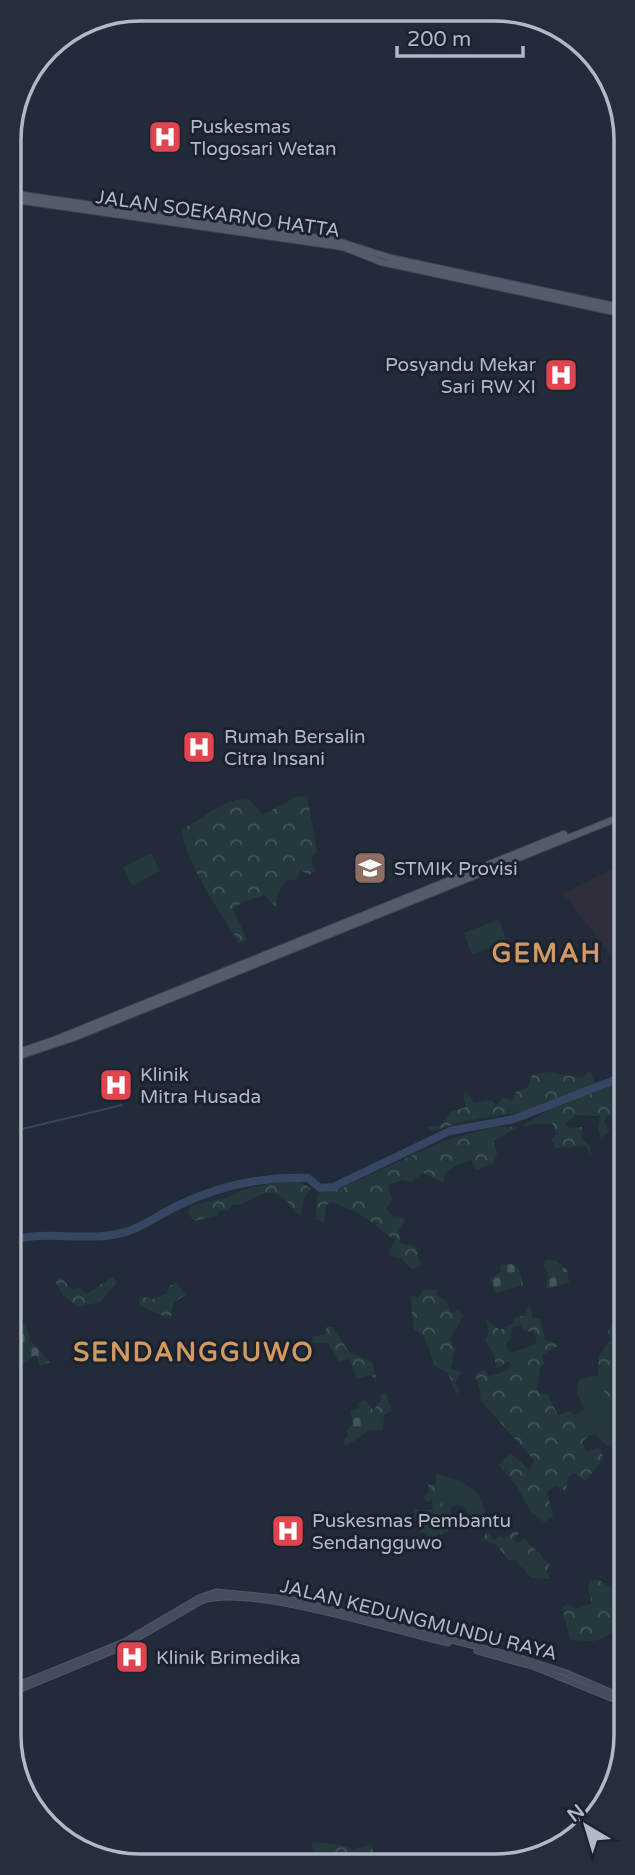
<svg xmlns="http://www.w3.org/2000/svg" width="635" height="1875" font-family="'Varela Round',sans-serif">
	<defs>
		<pattern id="forest-crowns" width="20" height="18" patternUnits="userSpaceOnUse" patternTransform="scale(1.75)"><rect width="20" height="18" fill="#25393d"/><path d="M2 6a3 3 0 1 1 6 0M12 15a3 3 0 1 1 6 0" fill="none" stroke="#425458"/></pattern>
		<pattern id="cemetery-stones" width="16" height="16" patternUnits="userSpaceOnUse" patternTransform="scale(1.75)"><rect width="16" height="16" fill="#25393d"/><path d="M2 7V4a2 2 0 0 1 4 0v3zM10 15v-3a2 2 0 0 1 4 0v3z" fill="#425458"/></pattern>
	</defs>
	<rect width="100%" height="100%" fill="#222b3a"/>
	<path fill="#302e3c" d="M625,863v111l-62,-81z"/>
	<path fill="#25393d" d="M151,853l9,18 -28,15 -9,-19z
		M499,919l8,22 -35,14 -8,-22z
		M597,1375l8,15 -6,9 5,9 7,-2 15,8v14l-8,-3 1,14 7,6 -1,31 -10,-10 5,-8c-6,-9 -17,-15 -25,-24l-5,1 -16,-20 10,-6 -7,-16 2,-13z
		M436,1474c12,2 33,9 43,21 3,4 4,11 7,16l-8,7 -8,-1 -6,-11 -7,-1 -7,4 4,11 -6,12 -20,6 -3,-6 4,2 2,-17 14,-6 -10,-26z
		M606,1585l14,7 6,-5v52l-23,-29z"/>
	<path fill="url(#forest-crowns)" fill-rule="evenodd" d="M307,796l10,56 -6,5 4,14 -6,4 -9,-5 -3,9 -11,2 -8,11 -2,15 -11,-12 -22,7 -10,7 14,31 -7,3c-16,-23 -59,-89 -58,-114 23,-9 40,-33 68,-29l13,15 33,-18z
		M590,1071l5,13 -75,28 -54,9 -33,10 -6,-4 15,-2 8,-13 16,-5 -3,-12 3,-4 8,12 17,-3 5,6 7,-8 9,2 4,-8 12,-5 4,-12 15,-3 35,6z
		M625,1082v33h-18l-3,7 6,9 -9,7 -3,-11 2,-11 -24,-1 -10,8 3,5 13,-1v11l8,8 1,10 -6,-10 -29,2 -5,-8 5,-6 -4,-11 -28,3c5,-10 85,-40 101,-44z
		M495,1127h23l-25,14 4,13 -4,9 -17,7 -5,-10 -15,5 -12,9v9l-21,-10 -12,9 -10,-2 -13,5 4,15 -6,8 7,9 6,-1 6,4 -7,12 3,11 14,3 6,20 -9,3 -12,-11 -10,-2 -1,-4 6,-13c-12,-5 -17,-14 -28,-20 -9,-7 -25,-13 -35,-17l-6,3 -2,17 -9,-3 3,-26 24,-5 101,-47z
		M295,1178l16,11 -7,9 -3,18c-10,-5 -13,-18 -24,-22 -15,-6 -29,12 -45,11l-3,5 -10,1 -2,5 -23,5 -6,-8 2,-7 39,-9 19,-9z
		M61,1277l10,12 9,-1 7,6 25,-17 5,5 -17,20 -22,5 -15,-12 -8,-14z
		M176,1283l10,12 -12,7 -4,17 -31,-14 1,-9 13,3 14,-6 2,-7z
		M437,1289l1,7 9,5 4,12 7,-3 5,6 -13,23 5,10 -4,20 11,4 -7,9 4,9 -3,3 -8,-21 -13,-7 -11,-30 -10,-7 -4,-33 9,1 4,-7z
		M531,1307l1,10 8,2 5,20 14,6 -17,10 2,9 -4,2 -3,24 4,4h6l11,21 12,-4 20,24 -8,7 4,9 13,-3 5,10 -19,23 -11,-8 -6,4 -2,14 -11,-5 -8,6 6,24 -9,6 -13,-10 -13,-24 -19,-23 11,-12 20,17 4,-10 -55,-61 2,-4 -6,-21 9,-4 5,6 15,-4 8,-5 -3,-6 -13,7 -2,-13 -9,-15 4,-8 -3,-13 14,11 13,-7 1,-5 12,-3 1,-7zM520,1325l4,6 10,1 3,12 -25,9 -4,-2 -2,-8 5,-4 1,-12z
		M625,1318l1,96 -14,-8 -12,2 -3,-6 8,-12 -7,-9 1,-25 12,-17 -3,-7 6,-13z
		M326,1327h7l16,25 23,10 5,19 -6,-6 -14,4 -8,-20 -10,3 -11,-19h-15l-1,-6 14,-3z
		M386,1393l6,18 -8,4 -1,15h-13l-12,-26 7,-4 8,10 8,-9 -1,-6z
		M428,1484l7,1 10,26 -3,5 -11,1v17l-12,-2 -6,-24 8,3 12,-2 -1,-9 -5,2 -4,-5 6,-4z
		M516,1530l3,3 -6,7 5,3 6,-5 25,26 -2,7 3,8 -19,-1 -16,-19 -6,2 -13,-17 -15,-4 6,-8 7,8 6,-4 3,3z
		M590,1580h9l7,5 -3,25 13,6 7,9c-25,15 -22,19 -53,14l-8,-32 5,-3 10,5 15,-6 -4,-14z
		M314,1842c13,2 26,1 39,8l18,-6 6,20 -18,-7c-17,8 -27,7 -44,-2l-4,-10z"/>
	<path fill="url(#cemetery-stones)" d="M546,1260h9l12,10 2,13 -23,6 2,-15 -5,-9z
		M511,1264l8,5 4,16 -27,8 -6,-15 11,-6 -1,-7z
		M26,1324l5,17 19,21 -10,4 -4,-11 -13,8c-6,-11 -17,-24 -9,-36z
		M358,1408l6,5 6,17 -24,16 -3,-3 5,-6 -1,-7 6,-6 -3,-13z"/>
	<g fill="none" stroke-linecap="round" stroke-linejoin="round">
		<path stroke="#364662" stroke-width="2" d="M10,1132l112,-27"/>
		<path stroke="#364662" stroke-width="8" d="M11,1240c37,-10 74,2 111,-7 21,-5 37,-19 57,-28 42,-20 83,-29 129,-27l12,10 13,-1 117,-56 64,-12 111,-43"/>
		<defs>
			<path id="secondary" d="M477,1651l58,16 91,37
				M11,1688l113,-46 75,-44 17,-6 73,7 225,57 50,16 62,27
				M11,1693l111,-46 79,-46c47,-18 192,30 247,42"/>
			<path id="primary" d="M9,193l325,47 57,18 233,50
				M9,199l334,48 38,15 243,52
				M10,1055l44,-15 510,-206
				M10,1059l63,-21 552,-223"/>
		</defs>
		<use href="#secondary" stroke="#515866" stroke-width="7"/>
		<use href="#primary" stroke="#3f4654" stroke-width="8"/>
		<use href="#secondary" stroke="#444c5e" stroke-width="5"/>
		<use href="#primary" stroke="#545c6b" stroke-width="6"/>
	</g>
	<defs>
		<symbol id="hospital-square" viewBox="-11 -11 22 22"><rect x="-9" y="-9" width="18" height="18" rx="4" fill="#e0444e" stroke="#1b222f"/><path d="M-5-5h3v3.5h4V-5h3V5h-3V1.5h-4V5h-3Z" fill="#fff"/></symbol>
		<symbol id="university-square" viewBox="-11 -11 22 22"><rect x="-9" y="-9" width="18" height="18" rx="4" fill="#8d6e63" stroke="#1b222f"/><path d="M0-5L7-2L0 1L-7-2ZM-4 1L0 2.5L4 1V4Q0 6-4 4Z" fill="#fff"/></symbol>
	</defs>
	<g fill-rule="evenodd">
		<use href="#hospital-square" x="146" y="118" width="38" height="38"/>
		<use href="#hospital-square" x="542" y="356" width="38" height="38"/>
		<use href="#hospital-square" x="180" y="728" width="38" height="38"/>
		<use href="#university-square" x="351" y="849" width="38" height="38"/>
		<use href="#hospital-square" x="97" y="1066" width="38" height="38"/>
		<use href="#hospital-square" x="269" y="1512" width="38" height="38"/>
		<use href="#hospital-square" x="113" y="1638" width="38" height="38"/>
	</g>
	<g text-anchor="middle" stroke-width="6" stroke-linejoin="round" paint-order="stroke">
		<g font-size="19" fill="#b1b8c7" stroke="#1b222f" text-anchor="start">
			<text x="190" y="133">Puskesmas<tspan x="190" dy="22">Tlogosari Wetan</tspan></text>
			<text x="536" y="371" text-anchor="end">Posyandu Mekar<tspan x="536" dy="22">Sari RW XI</tspan></text>
			<text x="224" y="743">Rumah Bersalin<tspan x="224" dy="22">Citra Insani</tspan></text>
			<text x="394" y="875">STMIK Provisi</text>
			<text x="140" y="1081">Klinik<tspan x="140" dy="22">Mitra Husada</tspan></text>
			<text x="312" y="1527">Puskesmas Pembantu<tspan x="312" dy="22">Sendangguwo</tspan></text>
			<text x="156" y="1664">Klinik Brimedika</text>
		</g>
		<g font-size="19" fill="#b1b8c7" stroke="#1b222f">
			<text transform="translate(218 213) rotate(8)" y="7">JALAN SOEKARNO HATTA</text>
			<text transform="translate(419 1619) rotate(14)" y="7">JALAN KEDUNGMUNDU RAYA</text>
		</g>
		<g font-size="26" font-weight="bold" letter-spacing="2" fill="#d3995f" stroke="#1b222f">
			<text x="547" y="962">GEMAH</text>
			<text x="194" y="1361">SENDANGGUWO</text>
		</g>
	</g>
	<path d="M0 0H635V1875H0ZM140 21H495A119 119 0 0 1 614 140V1735A119 119 0 0 1 495 1854H140A119 119 0 0 1 21 1735V140A119 119 0 0 1 140 21Z" fill="#272e3b" fill-rule="evenodd"/>
	<path fill="none" stroke="#b1b8c7" stroke-width="3.5" d="M140 21H495A119 119 0 0 1 614 140V1735A119 119 0 0 1 495 1854H140A119 119 0 0 1 21 1735V140A119 119 0 0 1 140 21Z"/>
	<g transform="translate(586 1826) rotate(322)" stroke="#1b222f" stroke-width="5" paint-order="stroke">
	<path d="M0-5L12 26L0 18L-12 26Z" fill="#b1b8c7"/>
	<text y="-10" font-size="19" font-weight="bold" text-anchor="middle" fill="#b1b8c7">N</text>
	</g>
	<path d="M397 46v10h126v-10" fill="none" stroke="#b1b8c7" stroke-width="3.5"/>
	<text x="407" y="46" font-size="21" fill="#b1b8c7" stroke="#1b222f" stroke-width="5" paint-order="stroke">200 m</text>
</svg>
